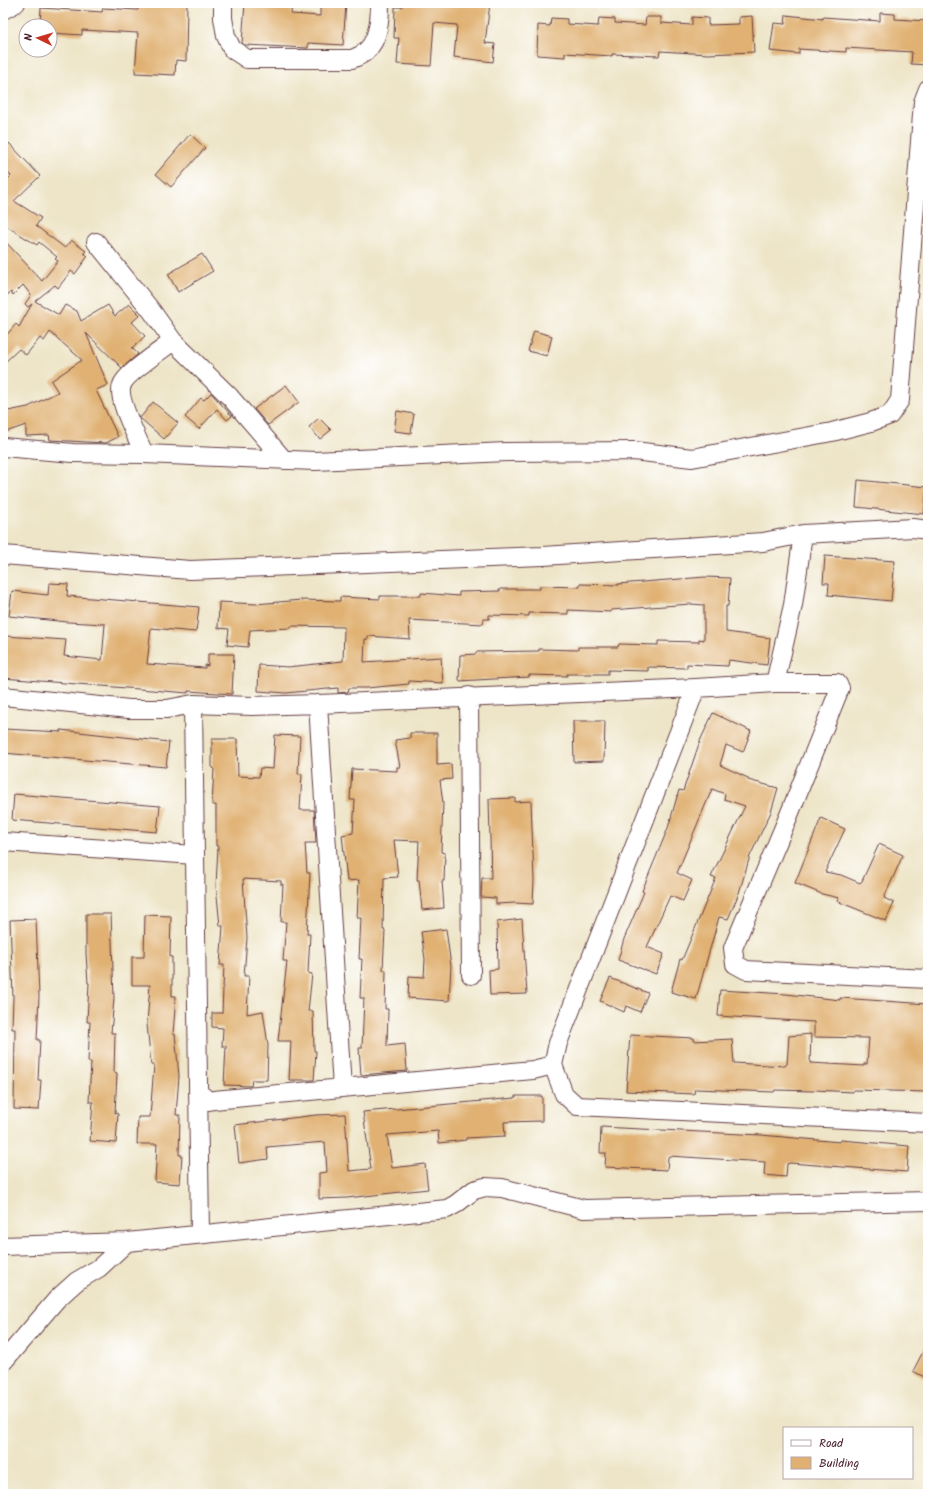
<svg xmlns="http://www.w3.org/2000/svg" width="931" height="1497" font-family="Kalam,sans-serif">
	<rect width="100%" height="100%" fill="#fff"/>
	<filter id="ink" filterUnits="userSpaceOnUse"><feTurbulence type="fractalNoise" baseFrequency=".025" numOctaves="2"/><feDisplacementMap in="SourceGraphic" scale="8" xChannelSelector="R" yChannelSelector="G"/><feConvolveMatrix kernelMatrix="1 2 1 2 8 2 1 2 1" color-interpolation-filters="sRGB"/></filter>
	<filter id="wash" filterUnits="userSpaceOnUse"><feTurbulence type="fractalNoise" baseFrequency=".012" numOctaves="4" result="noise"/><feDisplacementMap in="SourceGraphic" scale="16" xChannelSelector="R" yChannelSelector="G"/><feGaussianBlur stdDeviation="0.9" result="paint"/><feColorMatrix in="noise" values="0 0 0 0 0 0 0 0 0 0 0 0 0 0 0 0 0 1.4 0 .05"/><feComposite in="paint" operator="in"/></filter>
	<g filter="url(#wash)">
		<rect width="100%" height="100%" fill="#eee5c8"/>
		<g id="blocks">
			<path fill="#e0b172" d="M139,3h48l-1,58 -10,-1 -1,15 -40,-2 3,-40 -56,-3v5l-32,-2v-7h-10l1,-18 61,4 1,-4 35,2z
				M245,3h47l-1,11 29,2v-13h26l-3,42 -35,-2v5l-63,-3 -3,-2z
				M402,3h88l-5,40 10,1 -2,18 -39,-5 3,-32 -23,-2 -3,43 -34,-2 2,-26h-5l1,-31h7z
				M880,13l15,1v5l33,2v44l-17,-1 1,-12 -66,-4v4l-47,-3v5l-29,-3 4,-28 11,1 1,-9 37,4v-2l57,4z
				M752,16l2,36 -46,2 -48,-3 -1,5 -47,-2v2l-47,-3v4l-28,-2 1,-30 12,1 1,-8 16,1v5l31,2 1,-8 16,1v4l30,2 1,-8h15v6l31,2v-8l16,1v7l31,-1v-7z
				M190,134l15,14 -34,39 -15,-13z
				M9,143l31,33 -26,25 27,17 -5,8 29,22 6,-8 15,11 -2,2 4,3 -13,18 -4,-3 -13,17 -3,-3 -20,16 24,14 6,-10 12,6 4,10 27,-16 7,11 14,-12 11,11 -8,7 13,14 -13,12 6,6 -16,14 -36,-35 22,52 -12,5 22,47 -12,6 -56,-3 -1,-5 -23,1v-11l-23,8v-21l25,-5 30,-15 -7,-11 31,-21 -32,-28 -6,9 -4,-3 -14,17 -7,-6 -16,15v-25l13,-15 3,3 13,-23 -4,3 -3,-3 6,-9 -8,-10 -10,10 -2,-3 -8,6v-59l39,42 16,-20 -3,-2 2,-2 -18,-15 -2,3 -34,-21v-40l8,-8 -8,-8v-19z
				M202,254l11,17 -35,21 -10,-18z
				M534,331l18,5 -5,20 -19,-5z
				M286,385l13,17 -31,23 -14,-16z
				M211,393l21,23 -5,4 -10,-11 -18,20 -14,-12 16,-19 3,2z
				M153,402l25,21 -14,16 -24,-21z
				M397,411l17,3 -3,19 -17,-2z
				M319,418l12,12 -11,9 -11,-12z
				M858,480l69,7 -3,27 -68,-7z
				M825,556l70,5 -4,40 -63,-6 1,-12h-6z
				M705,577l25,1 -2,28h-2v26l44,6 -3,27 -38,-5 -1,6 -41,-2v4l-39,-1v4l-40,-1v4h-41v2l-38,-1v2l-70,4 1,-26 16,-1v-2l63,-1v-2l39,1v-3h40l1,-3 39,1v-4l41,1v-3l5,1v-35l-13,-1 -80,6v2l-43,-2v4l-39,-1v3l-40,-1v4h-5l-1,5 -74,-4 1,19 -42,-3v3h-3l-1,23 77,-5 2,26 -34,-2v3l-42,4h-18l-1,4 -10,1v-5l-52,5 -28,-2 1,-26 29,2 55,-6 1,-34 -53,-1v2l-41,2 -2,17 -21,-2 2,-16 -11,-1 1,-26 37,2 45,-4 39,1v-4l40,2v-3h41v-3l38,3v-4l41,-1v-2h40v-3l40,1v-3l39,1 -1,-1z
				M49,583l19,1 -1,12 132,11 -3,25 -45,-4 -4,36 58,4v-3l3,1v-12h26l-2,40 -44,-3v2l-185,-15 2,-42 61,4 -2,16 38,4 3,-36 -37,-2 -59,-6 3,-25 36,4z
				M713,713l38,18 -8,21 -17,-7 -6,20 28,13v2l30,8 -7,24 -21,44 -11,37 -11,26 -9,-2 -23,82 -25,-7 9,-33 2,1 34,-82 -5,-1 34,-71 -21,-7 1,-5 -13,-5 -35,84 15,7 -9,21 -13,-5 -23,51 17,7 -8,20 -38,-14 6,-21 20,-47 -2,-1 26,-63 11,-38 4,1 17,-50z
				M573,721h32l-1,40 -30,1z
				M3,729l58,3v-2l108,12 -3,25 -163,-14z
				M410,733h27v32l14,-1 1,15 -12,1 3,23 -2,49 4,1 -1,28h-2l2,27 -22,2 -3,-30h-2l2,-39 -25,-1 4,37 -14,1 -1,52h2l-2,40h3l-1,39h3l-1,37 18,-2 2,27 -46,4 -2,-27h3l2,-50h-4l2,-39h-3l2,-41h-4l2,-38 -12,1 -5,-46 11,-2 2,-33h-5l2,-31 45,2v-4h3l-5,-27 15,-2z
				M275,735l25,1 -2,38h4l-2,36h14l2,33h-11l2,30h3l-3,61h3l-2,39 4,1 -4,37h5l1,40h2l-2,29h-25l2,-39h-13l9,-80h-4l3,-39h-5l2,-38 -2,1v-4l-38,-2 4,59 -3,38h5l-2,38 16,-3 5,34 -1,35h-15l-1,6 -27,-1 2,-39h-4l1,-18 -11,-1v-14h10l2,-48h-4l3,-39h-3l-4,-40 2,-40h-2v-41h-4l2,-37h-2v-29h25l1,37 21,1 1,-9 13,1z
				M14,794l146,12 -3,26 -145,-12z
				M515,798v4l16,-1 3,79 -1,24 -18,-1 -19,1v-6l-15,-1 1,-19h9l-2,-79z
				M821,818l24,11 -20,43 16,3 19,8 2,-2 17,-37 24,11 -19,43 10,5 -8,18 -49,-20 2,-3 -17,-4 -27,-11z
				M86,914h25l3,85 -3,34h4l-1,39 3,1 -2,40 3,1 -2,29 -26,-2 3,-39h-4l2,-40h-3l2,-40h-3l2,-39h-1l-2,-29z
				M145,915l26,1 -1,41h2v39h4l-3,38h2l4,42 -3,39h4l-1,40h3l-2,29 -25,-2 2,-38h-20l1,-27h12l4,-52h-3l-4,-41 3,-39h-18v-28h12z
				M36,919l3,77 -2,44h3l-2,40h3l-2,30 -25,-1 1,-80h-3l1,-32 -3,-77z
				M522,919l5,75 -37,1 -1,-25 9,-1 -1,-47z
				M446,929l5,37 -2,35 -41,-3 1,-22 15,1 1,-18 -4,-27z
				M610,978l38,15 -8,19 -14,-6 -2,6 -24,-11z
				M720,990l66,4 54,6v-2l29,2 59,4v88l-75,-2v2l-38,-2 -1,1 -39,-1 -1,2 -79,-3 -1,5 -68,-3 4,-56 64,3v3l38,-2 2,24 51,3 2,-2 2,-28 22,-2 -1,29 54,3v-2h3l2,-26 -55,-1v-15l-96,-6z
				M515,1096h27v25l-38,1 1,14 -39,2v2l-27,3 -1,-12 -51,4 5,33 33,-4 3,25 -81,9 -28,1v-26l8,-1 -2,-30 -58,5 1,12 -29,4 -4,-38 81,-10 29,-1 4,57 22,-2 -8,-57 152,-14z
				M601,1127l160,8 79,7 1,-2 68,6 -2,26 -117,-9 -3,1 -1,13 -22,-2 1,-13 -96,-6 -1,1 -1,13 -62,-3 1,-14h-6z
				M928,1342v37l-15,-8z"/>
		</g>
	</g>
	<g filter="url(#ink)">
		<use href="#blocks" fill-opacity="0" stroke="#633d43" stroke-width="1"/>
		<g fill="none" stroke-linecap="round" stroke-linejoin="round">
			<defs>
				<path id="minor" d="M223,3v15l3,18 6,13 15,10h105c4,-2 11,-4 14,-8 13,-11 14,-32 14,-48
					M3,10l13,-7
					M96,242l55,68 22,31 57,56 54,63
					M3,447l70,6 71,1 171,7 191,-9 128,-1 58,7 140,-26 39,-10 19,-7 10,-15 23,-298 5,-13
					M144,454c-6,-16 -28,-55 -22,-69 3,-11 40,-35 51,-44
					M3,555l187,15 353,-14 220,-14 40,-8 110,-6 15,2
					M775,683h62l3,5 -51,127 -56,133 2,16 11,6 182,9
					M3,696l126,13h38l26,-5 59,2 66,-2 378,-16 79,-5 18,-78 10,-71
					M469,696l2,279
					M193,704l7,530
					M318,704l24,384
					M3,842l192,13
					M553,1065l11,29 13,12 351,17
					M199,1093l10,8 5,-1 319,-30 20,-5 5,-22 138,-355
					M3,1246l124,-4 320,-33 9,-5 18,-14 11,-3 17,1 82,21 344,-8
					M3,1362l54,-63 20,-18 22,-13 28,-26"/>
			</defs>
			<use href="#minor" stroke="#633d43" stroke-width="20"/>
			<use href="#minor" stroke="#fff" stroke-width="18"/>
		</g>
	</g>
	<rect width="931" height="1497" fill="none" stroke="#fff" stroke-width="16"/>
	<rect x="783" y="1427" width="130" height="52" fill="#ffffff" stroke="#b7a5aa"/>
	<rect x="791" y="1440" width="20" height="6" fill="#ffffff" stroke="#b7a5aa"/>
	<text x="819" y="1447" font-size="12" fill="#4a1f2b">Road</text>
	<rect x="791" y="1457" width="20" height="12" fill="#e0b172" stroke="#b7a5aa"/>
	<text x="819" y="1467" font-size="12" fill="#4a1f2b">Building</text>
	<g transform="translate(38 38) rotate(275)"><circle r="19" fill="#ffffff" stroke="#b7a5aa"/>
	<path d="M0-3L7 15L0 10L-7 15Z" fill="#c8321e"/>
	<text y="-6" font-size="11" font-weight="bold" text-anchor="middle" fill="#4a1f2b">N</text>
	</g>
</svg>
